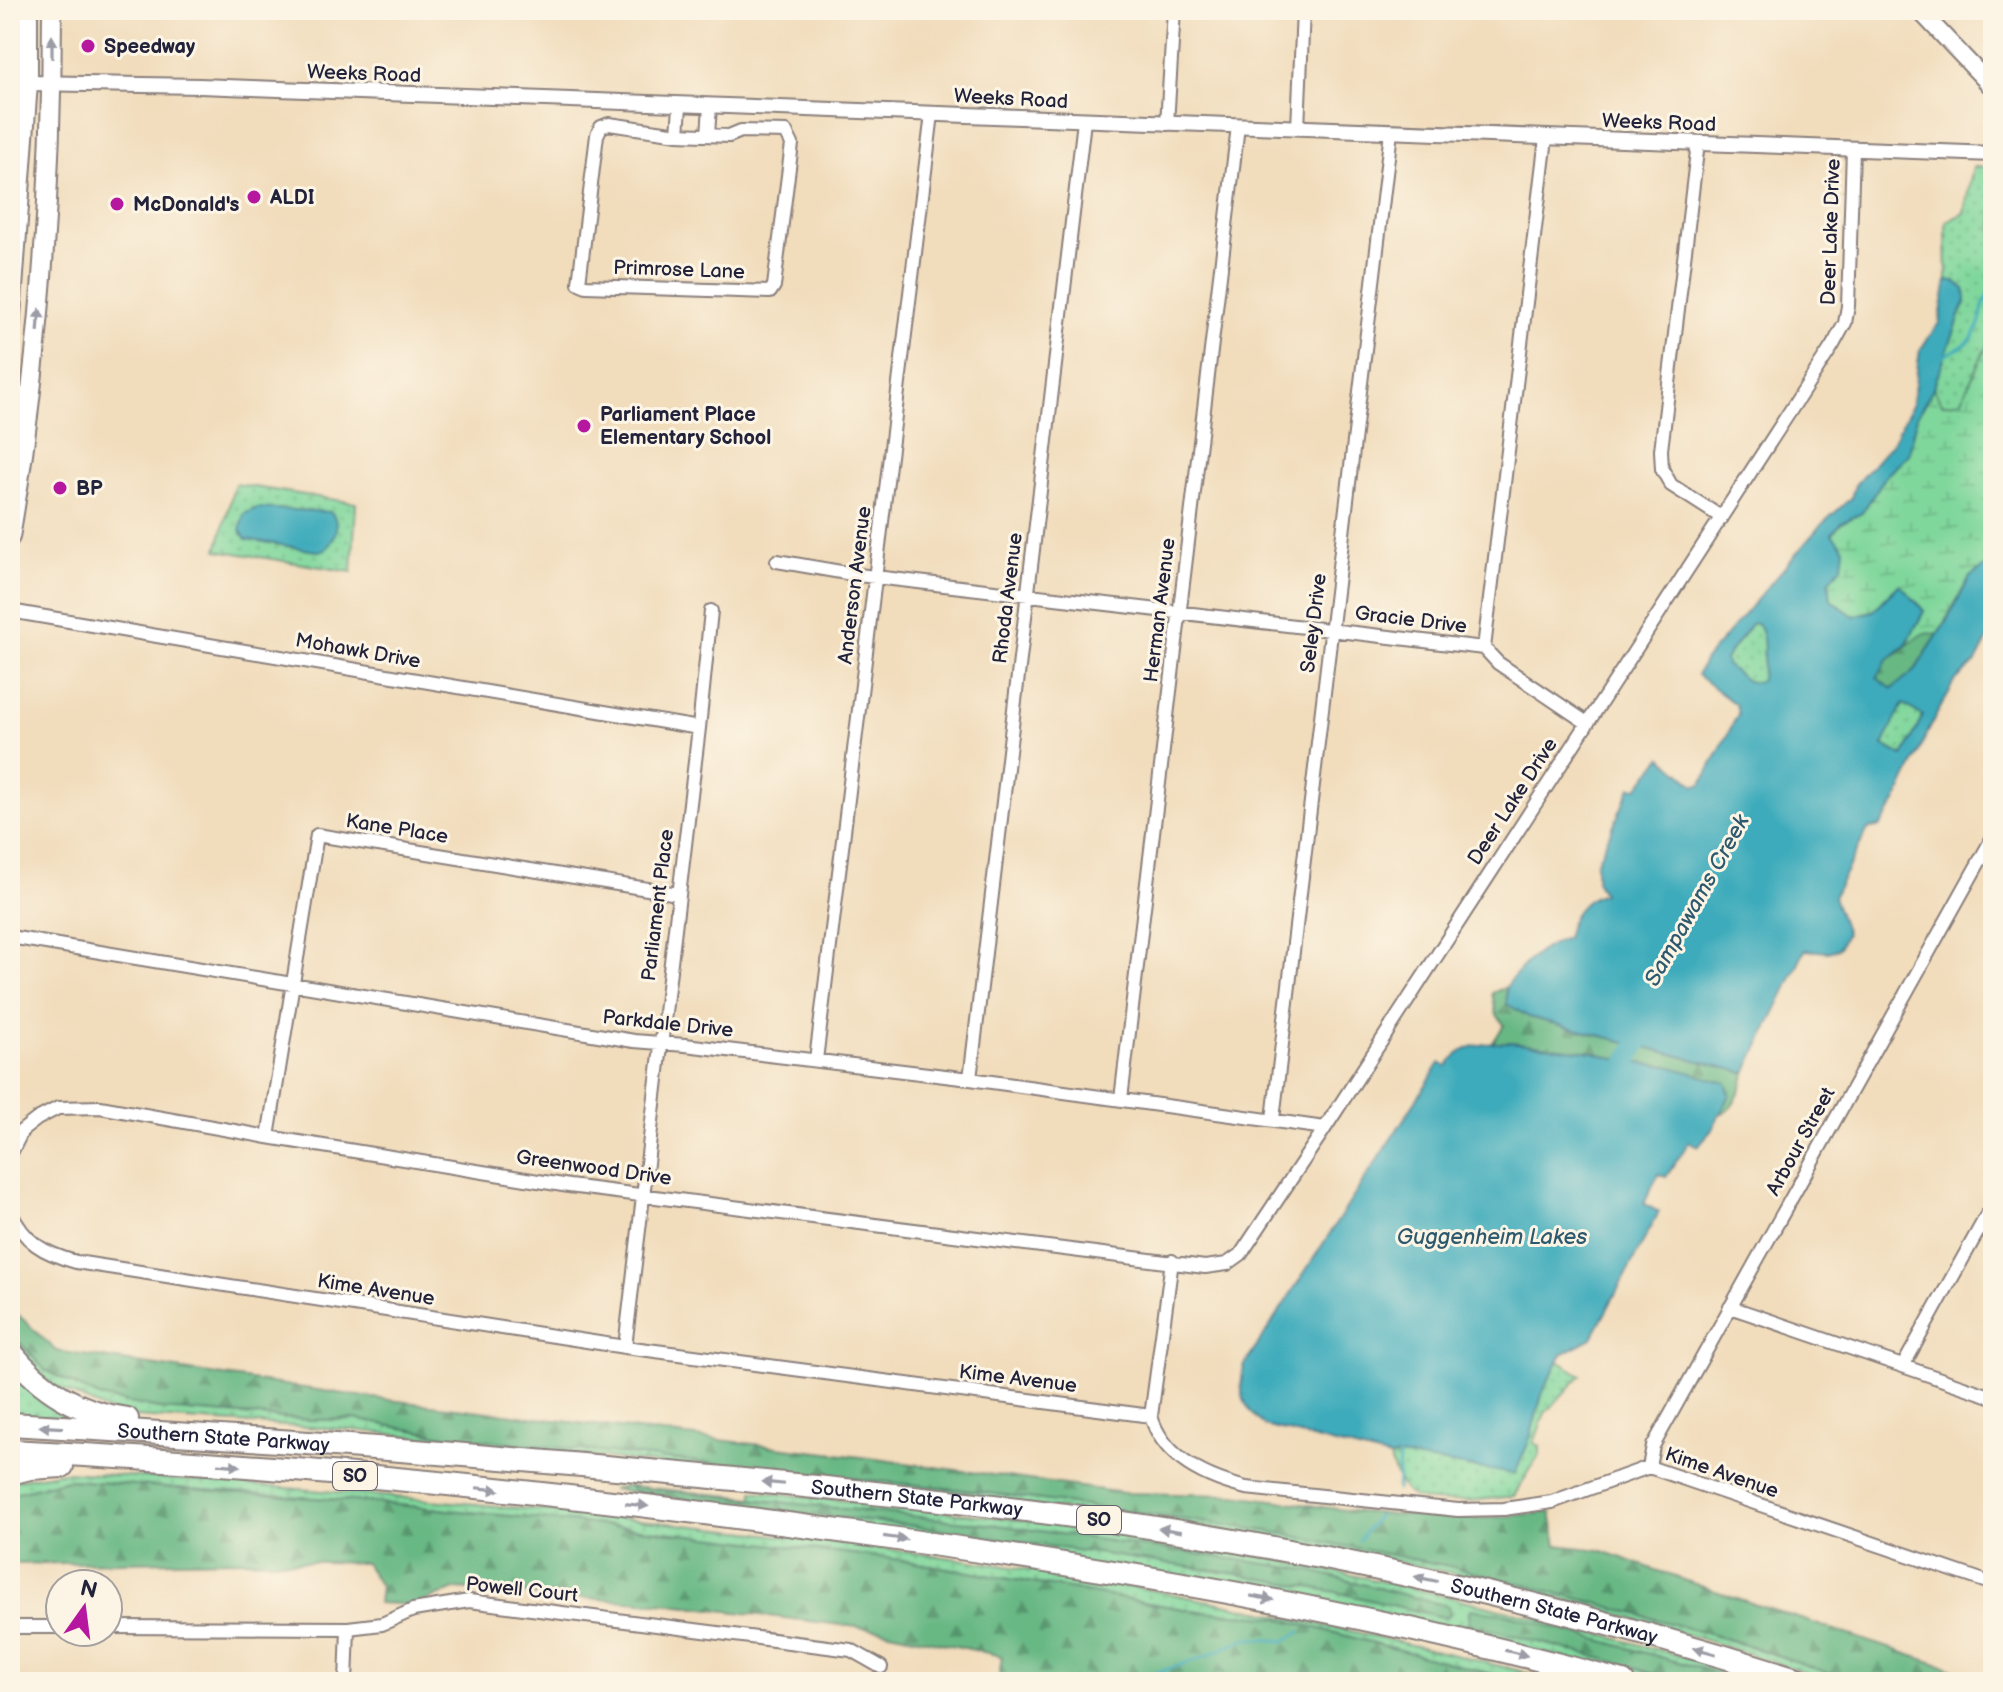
<svg xmlns="http://www.w3.org/2000/svg" width="2003" height="1692" font-family="'Balsamiq Sans',sans-serif">
	<defs>
		<pattern id="grass-dots" width="8" height="8" patternUnits="userSpaceOnUse" patternTransform="scale(2)"><rect width="8" height="8" fill="#80d79c"/><path d="M2 2h.1M6 6h.1" fill="none" stroke="#6eb887" stroke-width="1.8" stroke-linecap="round"/></pattern>
		<pattern id="forest-firs" width="22" height="20" patternUnits="userSpaceOnUse" patternTransform="scale(2)"><rect width="22" height="20" fill="#68b884"/><path d="M5 1l3.5 6h-7zM16 11l3.5 6h-7z" fill="#55956d"/></pattern>
		<pattern id="wetland-marsh" width="20" height="14" patternUnits="userSpaceOnUse" patternTransform="scale(2)"><rect width="20" height="14" fill="#80d79c"/><path d="M1 5h8M5 5V1M11 12h8M15 12V8" fill="none" stroke="#6eb887"/></pattern>
	</defs>
	<rect width="100%" height="100%" fill="#fcf5e5"/>
	<filter id="ink" filterUnits="userSpaceOnUse"><feTurbulence type="fractalNoise" baseFrequency=".0125" numOctaves="2"/><feDisplacementMap in="SourceGraphic" scale="16" xChannelSelector="R" yChannelSelector="G"/><feConvolveMatrix kernelMatrix="1 2 1 2 8 2 1 2 1" color-interpolation-filters="sRGB"/></filter>
	<filter id="wash" filterUnits="userSpaceOnUse"><feTurbulence type="fractalNoise" baseFrequency=".006" numOctaves="4" result="noise"/><feDisplacementMap in="SourceGraphic" scale="32" xChannelSelector="R" yChannelSelector="G"/><feGaussianBlur stdDeviation="1.8" result="paint"/><feColorMatrix in="noise" values="0 0 0 0 0 0 0 0 0 0 0 0 0 0 0 0 0 1.4 0 .05"/><feComposite in="paint" operator="in"/></filter>
	<g filter="url(#wash)">
		<rect width="100%" height="100%" fill="#f1dcbb"/>
		<path fill="url(#grass-dots)" stroke="#517c6c" stroke-width="2" d="M1973,167h20v166l-32,69 -19,2 -9,-16 33,-88 -11,-18 -8,-1 -1,-59 18,-9z
			M235,484l121,19 -4,69 -135,-22z
			M1757,623c11,17 6,36 4,56l-5,5 -9,-3 -22,-16v-6l26,-35z
			M1903,704l20,12 -19,40 -22,-11z
			M10,1332l35,38 54,27 60,12 154,11 41,-1 85,16c276,30 553,53 827,96 200,31 398,84 589,151h-20c-94,-31 -189,-62 -285,-86 -132,-33 -266,-58 -401,-77l-794,-89 -236,-14 -67,-31 -42,-42z
			M1558,1361l23,14 -36,38 -11,30 6,3v8l-26,42c-24,3 -83,11 -102,0 -11,-6 -20,-27 -22,-38l139,-17 14,-50z
			M10,1362l68,52 -1,4 -67,-2z
			M64,1472c138,8 274,20 411,32 227,21 456,46 681,87 137,25 273,57 409,91h-43l-244,-64 -89,-8 -295,-51 -263,-31 -264,-26 -299,-22 -58,14v-13z
			M629,1486l124,12v-7c133,14 266,27 398,47 210,33 416,84 620,144h-112l-156,-40 -756,-134 -135,-19z"/>
		<path fill="url(#forest-firs)" stroke="#456d60" stroke-width="2" d="M1925,632l13,2 -23,36 -22,20 -16,-12 10,-18z
			M1506,987l1,17 22,13 217,56c-6,17 -9,34 -26,42l10,-20 -62,-29 -41,-4 -34,-10 -84,-10 -17,2 12,-19 -8,-12 -4,-20z
			M10,1307l46,44 309,46 504,61 255,35 111,2 125,17 115,7 76,-7 6,33 43,5 109,39 284,93h-138l-110,-38 -152,-42 -145,-36 -180,-35 -285,-39 -544,-57 -85,-16 -41,1 -154,-11 -60,-12 -54,-27 -35,-38z
			M68,1480l299,22 264,26 263,31 295,51 89,8 244,64h-520l-3,-4 3,-22 -121,-26 -210,-26 -216,-15 -39,16 -38,-2 2,-17 -15,-23 -128,-3 -227,4v-70z
			M629,1486l376,40 302,44 141,36 2,8 -4,4 -110,-26 -93,-17 -336,-50 -160,-17 -114,-17z
			M1470,1609l36,5 244,68h-69l-84,-25 -129,-33z"/>
		<path fill="url(#wetland-marsh)" stroke="#517c6c" stroke-width="2" d="M1993,333v229l-23,15 -32,57 -13,-1 -19,12 18,-34 -25,-26 -26,26 -20,5 -22,-15 -2,-19 13,-17 -10,-31 9,-11 21,-11 23,-35 24,-24 8,-37 16,-28 9,16 19,-3z"/>
		<path fill="#3dabbb" stroke="#30667b" stroke-width="2" fill-rule="evenodd" d="M1947,281l8,1 10,7 1,11 -33,88 -16,28 -8,37 -24,24 -23,36 -21,10 -9,11 12,14 -2,17 -13,17 2,18 23,16 19,-5 27,-27 24,27 -18,34 -19,15 -10,18 15,11 24,-20 33,-52 21,-40 23,-15v67l-17,33 -20,18 -22,39 -38,83 -16,24 -12,3 -35,68 13,36 -7,15 -10,4 -24,-2 -59,123 -217,-56 -22,-13 -1,-17c17,-23 33,-39 60,-49 5,-23 15,-38 37,-45l-7,-12v-17l35,-77 7,1 24,-31 34,29 6,-2 36,-70 -2,-9 -39,-30 7,-14 116,-135 31,-28 4,-13 37,-42 20,-38 8,-55 19,-27zM1757,623c11,17 6,36 4,56l-5,4 -9,-2 -21,-16 -1,-6 26,-35zM1903,704l20,12 -20,40 -20,-11z
			M257,508l74,4c10,12 4,28 -6,38l-9,1 -70,-12 -6,-9 4,-16z
			M1509,1042l84,10 34,10 41,4 58,17 4,12 -19,36 -13,15 -9,-4 -23,35 -8,-3 -14,30 15,8 -67,126 -30,16 -19,37 -14,50 -14,33 -116,-18 -9,2 -125,-32c-21,-17 -28,-33 -21,-60l196,-303 7,4c17,-25 34,-22 62,-25z"/>
		<g fill="none" stroke-linecap="round" stroke-linejoin="round">
			<path stroke="#3dabbb" stroke-width="3" d="M1944,356c11,-6 26,-11 32,-24 8,-15 2,-25 17,-43
				M1397,1490l2,-34
				M1359,1540l19,-25
				M1128,1682l74,-24 45,-20 37,3 16,-9"/>
			<path stroke="#3dabbb" stroke-width="20" d="M1615,1084l35,-63"/>
		</g>
	</g>
	<g filter="url(#ink)">
		<g fill="none" stroke-linecap="round" stroke-linejoin="round">
			<defs>
				<path id="minor" d="M10,80l18,3
					M609,124l69,10 51,2 12,-5 45,1 6,12 -18,142 -4,6 -184,-6 -7,-3 18,-148 4,-8z
					M1167,124l7,-114
					M1298,128l5,-118
					M678,134l2,-28
					M708,135l2,-29
					M1698,143l-37,307 1,19 9,16 50,32
					M777,561l81,14 626,73 14,15 89,60
					M10,611l689,117
					M1484,648l62,-510
					M10,937l624,104 51,4 285,34 355,49
					M816,1060l116,-946
					M970,1079l114,-958
					M1121,1099l117,-973
					M1273,1119l118,-987
					M268,1137l49,-302 361,59
					M10,1140l27,-21 21,-11 42,-1 168,30 301,49 636,81 22,-3 14,-10 84,-126 508,-783 12,-22 3,-17 5,-157
					M10,1155l10,-20
					M10,1211c14,31 33,42 66,51l549,85 526,69c12,42 55,62 95,72l212,22 46,-1 48,-7 97,-35 344,117
					M1730,1307l263,90
					M625,1347l74,-619 12,-117
					M1903,1366l90,-162
					M1151,1416l21,-155
					M1649,1467l4,-21 340,-609
					M10,1627h50
					M108,1627l240,1 34,-4 31,-14 56,-9 382,49 30,17
					M346,1682l2,-54"/>
				<path id="tertiary" d="M28,83l172,3 1793,68
					M10,393l20,4"/>
				<path id="secondary" d="M1919,10l74,78"/>
				<path id="primary" d="M10,329l18,-246v-73
					M10,537c30,-174 42,-350 42,-527"/>
				<g id="motorway">
					<path d="M10,1351c30,38 69,62 117,68"/>
					<path id="s1" d="M10,1424c231,13 462,30 693,52 164,16 328,31 490,58 208,34 412,84 613,148"/>
					<path d="M10,1451c292,14 584,45 873,86 249,35 497,77 740,145"/>
					<path d="M10,1473l20,-5 32,-2"/>
				</g>
			</defs>
			<use href="#minor" stroke="#8a7f7b" stroke-width="16"/>
			<use href="#tertiary" stroke="#8a7f7b" stroke-width="18"/>
			<use href="#secondary" stroke="#8a7f7b" stroke-width="20"/>
			<use href="#primary" stroke="#8a7f7b" stroke-width="22"/>
			<use href="#motorway" stroke="#8a7f7b" stroke-width="26"/>
			<use href="#minor" stroke="#fff" stroke-width="12"/>
			<use href="#tertiary" stroke="#fff" stroke-width="14"/>
			<use href="#secondary" stroke="#fff" stroke-width="16"/>
			<use href="#primary" stroke="#fff" stroke-width="18"/>
			<use href="#motorway" stroke="#fff" stroke-width="22"/>
		</g>
		<defs><path id="oneway-solid" d="M-6-.8H1V-3.2L6.5 0L1 3.2V.8H-6Z" transform="scale(2)"/></defs>
		<g fill="#9c9ca7">
			<use href="#oneway-solid" transform="translate(52 47) rotate(-90)"/>
			<use href="#oneway-solid" transform="translate(39 320) rotate(-86)"/>
			<use href="#oneway-solid" transform="translate(51 1427) rotate(-177)"/>
			<use href="#oneway-solid" transform="translate(229 1465) rotate(4)"/>
			<use href="#oneway-solid" transform="translate(773 1483) rotate(-174)"/>
			<use href="#oneway-solid" transform="translate(488 1489) rotate(6)"/>
			<use href="#oneway-solid" transform="translate(637 1505) rotate(7)"/>
			<use href="#oneway-solid" transform="translate(1170 1530) rotate(-171)"/>
			<use href="#oneway-solid" transform="translate(895 1538) rotate(8)"/>
			<use href="#oneway-solid" transform="translate(1426 1579) rotate(-168)"/>
			<use href="#oneway-solid" transform="translate(1262 1598) rotate(10)"/>
			<use href="#oneway-solid" transform="translate(1705 1651) rotate(-164)"/>
			<use href="#oneway-solid" transform="translate(1516 1653) rotate(14)"/>
		</g>
	</g>
	<g fill="#b5179e" stroke="#fcf5e5" stroke-width="3">
		<circle cx="88" cy="46" r="8"/>
		<circle cx="254" cy="197" r="8"/>
		<circle cx="117" cy="204" r="8"/>
		<circle cx="584" cy="426" r="8"/>
		<circle cx="60" cy="488" r="8"/>
	</g>
	<g text-anchor="middle" stroke-width="6" stroke-linejoin="round" paint-order="stroke">
		<g fill="#fcf5e5" stroke="#63616e" stroke-width="2">
			<rect x="333" y="1462" width="44" height="28" rx="6"/>
			<rect x="1077" y="1506" width="44" height="28" rx="6"/>
		</g>
		<g font-size="18" font-weight="bold" fill="#22223b">
			<text x="355" y="1482">SO</text>
			<text x="1099" y="1526">SO</text>
		</g>
		<g font-size="20" font-weight="bold" fill="#22223b" stroke="#fcf5e5" text-anchor="start">
			<text x="104" y="53">Speedway</text>
			<text x="270" y="204">ALDI</text>
			<text x="133" y="211">McDonald's</text>
			<text x="600" y="421">Parliament Place<tspan x="600" dy="23">Elementary School</tspan></text>
			<text x="76" y="495">BP</text>
		</g>
		<g font-size="20" fill="#22223b" stroke="#fcf5e5">
			<text transform="translate(364 73) rotate(2)" y="7">Weeks Road</text>
			<text transform="translate(1011 98) rotate(3)" y="7">Weeks Road</text>
			<text transform="translate(1659 122) rotate(2)" y="7">Weeks Road</text>
			<text transform="translate(1830 232) rotate(-88)" y="7">Deer Lake Drive</text>
			<text transform="translate(679 269) rotate(2)" y="7">Primrose Lane</text>
			<text transform="translate(854 585) rotate(-83)" y="7">Anderson Avenue</text>
			<text transform="translate(1007 598) rotate(-83)" y="7">Rhoda Avenue</text>
			<text transform="translate(1159 610) rotate(-83)" y="7">Herman Avenue</text>
			<text transform="translate(1411 619) rotate(7)" y="7">Gracie Drive</text>
			<text transform="translate(1313 623) rotate(-83)" y="7">Seley Drive</text>
			<text transform="translate(358 650) rotate(10)" y="7">Mohawk Drive</text>
			<text transform="translate(1512 801) rotate(-57)" y="7">Deer Lake Drive</text>
			<text transform="translate(397 828) rotate(9)" y="7">Kane Place</text>
			<text transform="translate(657 905) rotate(-83)" y="7">Parliament Place</text>
			<text transform="translate(668 1023) rotate(6)" y="7">Parkdale Drive</text>
			<text transform="translate(1800 1141) rotate(-61)" y="7">Arbour Street</text>
			<text transform="translate(594 1167) rotate(8)" y="7">Greenwood Drive</text>
			<text transform="translate(376 1289) rotate(9)" y="7">Kime Avenue</text>
			<text transform="translate(1018 1378) rotate(7)" y="7">Kime Avenue</text>
			<text dy="7" stroke="none"><textPath href="#s1" startOffset="214">Southern State Parkway</textPath></text>
			<text transform="translate(1722 1472) rotate(19)" y="7">Kime Avenue</text>
			<text dy="7" stroke="none"><textPath href="#s1" startOffset="910">Southern State Parkway</textPath></text>
			<text transform="translate(522 1589) rotate(6)" y="7">Powell Court</text>
			<text dy="7" stroke="none"><textPath href="#s1" startOffset="1558">Southern State Parkway</textPath></text>
		</g>
		<g font-size="22" font-style="italic" fill="#2d596e" stroke="#fcf5e5">
			<text transform="translate(1696 900) rotate(-61)" y="8">Sampawams Creek</text>
			<text x="1492" y="1244">Guggenheim Lakes</text>
		</g>
	</g>
	<rect width="2003" height="1692" fill="none" stroke="#fcf5e5" stroke-width="40"/>
	<g transform="translate(84 1608) rotate(14)"><circle r="38" fill="#fcf5e5" stroke="#a5a1a1" stroke-width="2"/>
	<path d="M0-6L14 30L0 20L-14 30Z" fill="#b5179e"/>
	<text y="-12" font-size="22" font-weight="bold" text-anchor="middle" fill="#22223b">N</text>
	</g>
</svg>
